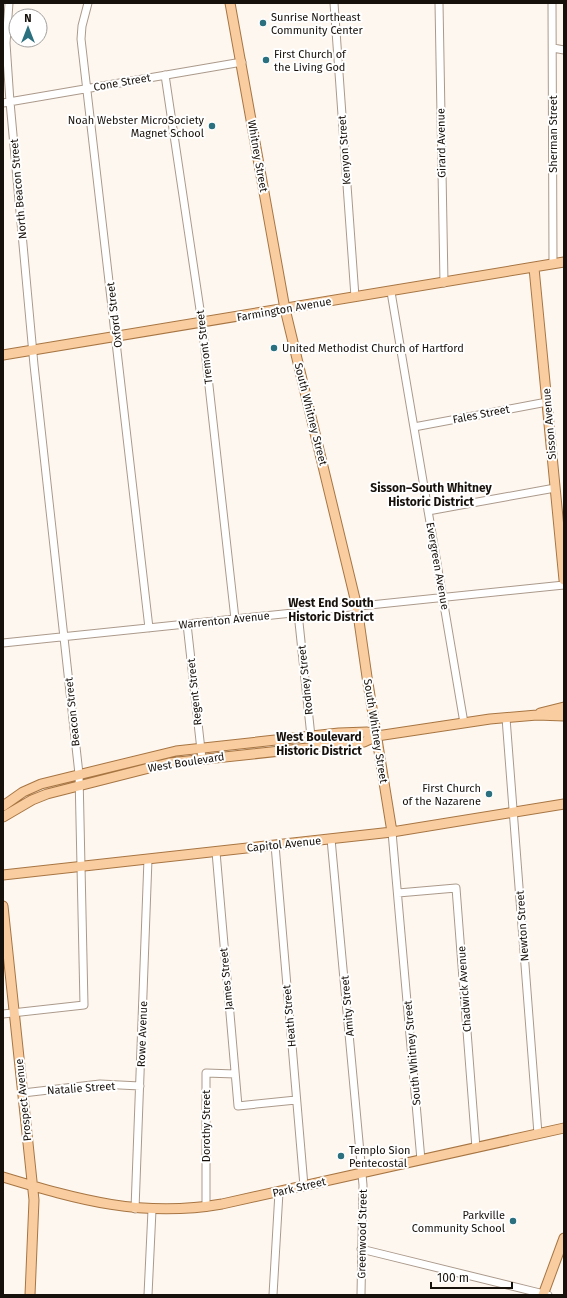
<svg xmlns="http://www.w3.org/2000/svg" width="567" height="1298" font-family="'Fira Sans',sans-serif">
	<rect width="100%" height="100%" fill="#fef7f0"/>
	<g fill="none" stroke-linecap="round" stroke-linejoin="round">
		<defs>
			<path id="minor" d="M88,3l-6,23 -1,13 68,589
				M334,3l21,294
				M439,3l5,280
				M552,3l1,261
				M553,48l11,2
				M165,75l37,248 33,296
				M3,103l239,-41
				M391,292l73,431
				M414,427l133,-25
				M428,511l127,-23
				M298,613l14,133
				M187,624l15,135
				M3,643l561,-58
				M506,718l32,416
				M392,832l29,328
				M331,839l32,346 -2,110
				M275,845l29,341
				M216,852l22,254 58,-6
				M398,893l58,-5 20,260
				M3,1014l81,-9 -5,-231 -45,-409 -24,-263 -4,-59 3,-40
				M23,1093l77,-9 40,2
				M206,1207v-134l29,1
				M135,1209l13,-350
				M361,1249l187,46
				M148,1295l4,-85
				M273,1295l6,-103"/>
			<path id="major" d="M230,3l55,306 72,298 10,70 25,155
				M534,268l30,312
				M3,355l561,-93
				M540,713l24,-6
				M3,806l20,-14 18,-8 135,-33 163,-18 28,-1 10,4
				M3,817l29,-17 15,-6 122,-31 195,-21 13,-6 113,-17 47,-4 27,1
				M3,875l389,-43 172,-28
				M3,906l31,294 -4,95
				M3,1177c76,23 139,41 219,27l342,-76
				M543,1295l21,-57"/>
		</defs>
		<use href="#minor" stroke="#ab9a8b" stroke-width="9"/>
		<use href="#major" stroke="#a77542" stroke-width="11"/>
		<use href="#minor" stroke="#fff" stroke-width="7"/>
		<use href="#major" stroke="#f9cda0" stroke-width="9"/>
	</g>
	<g fill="#2b707f" stroke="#fff" stroke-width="1.5">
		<circle cx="263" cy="23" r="4"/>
		<circle cx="266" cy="60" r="4"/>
		<circle cx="212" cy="126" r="4"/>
		<circle cx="274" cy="348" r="4"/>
		<circle cx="489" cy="794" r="4"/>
		<circle cx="341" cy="1156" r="4"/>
		<circle cx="513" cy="1221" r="4"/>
	</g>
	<g text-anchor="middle" stroke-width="4" stroke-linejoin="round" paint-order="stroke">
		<g font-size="11" fill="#17110b" stroke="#fff" text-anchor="start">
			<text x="271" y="21">Sunrise Northeast<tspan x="271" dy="13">Community Center</tspan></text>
			<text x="274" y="58">First Church of<tspan x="274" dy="13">the Living God</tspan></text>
			<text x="204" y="124" text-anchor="end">Noah Webster MicroSociety<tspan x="204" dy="13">Magnet School</tspan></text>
			<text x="282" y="352">United Methodist Church of Hartford</text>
			<text x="481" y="792" text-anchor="end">First Church<tspan x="481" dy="13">of the Nazarene</tspan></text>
			<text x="349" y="1154">Templo Sion<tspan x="349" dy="13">Pentecostal</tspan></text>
			<text x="505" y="1219" text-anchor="end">Parkville<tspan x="505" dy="13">Community School</tspan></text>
		</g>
		<g font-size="11" fill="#17110b" stroke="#fff">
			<text transform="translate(122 82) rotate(-10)" y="4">Cone Street</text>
			<text transform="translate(553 134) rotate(-90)" y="4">Sherman Street</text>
			<text transform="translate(441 143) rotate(-91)" y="4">Girard Avenue</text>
			<text transform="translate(344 150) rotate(-94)" y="4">Kenyon Street</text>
			<text transform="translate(258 156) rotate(80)" y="4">Whitney Street</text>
			<text transform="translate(18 189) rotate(-95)" y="4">North Beacon Street</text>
			<text transform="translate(284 309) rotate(-10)" y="4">Farmington Avenue</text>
			<text transform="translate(114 315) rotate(-97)" y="4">Oxford Street</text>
			<text transform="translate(204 347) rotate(-97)" y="4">Tremont Street</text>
			<text transform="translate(311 414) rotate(76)" y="4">South Whitney Street</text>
			<text transform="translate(481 414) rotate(-11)" y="4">Fales Street</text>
			<text transform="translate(549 424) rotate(-95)" y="4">Sisson Avenue</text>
			<text transform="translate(438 566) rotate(80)" y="4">Evergreen Avenue</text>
			<text transform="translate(224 620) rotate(-6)" y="4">Warrenton Avenue</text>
			<text transform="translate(305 680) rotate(-96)" y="4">Rodney Street</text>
			<text transform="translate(194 692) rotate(-96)" y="4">Regent Street</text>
			<text transform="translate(72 712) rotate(-96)" y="4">Beacon Street</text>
			<text transform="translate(376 731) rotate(81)" y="4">South Whitney Street</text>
			<text transform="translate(186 762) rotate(-9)" y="4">West Boulevard</text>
			<text transform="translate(284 844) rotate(-6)" y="4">Capitol Avenue</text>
			<text transform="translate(522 926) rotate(-94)" y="4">Newton Street</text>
			<text transform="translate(226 979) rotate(-95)" y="4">James Street</text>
			<text transform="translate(464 989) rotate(-94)" y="4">Chadwick Avenue</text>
			<text transform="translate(347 1006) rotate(-95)" y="4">Amity Street</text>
			<text transform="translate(289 1016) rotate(-95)" y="4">Heath Street</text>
			<text transform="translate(142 1034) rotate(-88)" y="4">Rowe Avenue</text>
			<text transform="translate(412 1053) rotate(-95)" y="4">South Whitney Street</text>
			<text transform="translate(81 1088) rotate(-4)" y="4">Natalie Street</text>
			<text transform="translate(23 1100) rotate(-96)" y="4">Prospect Avenue</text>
			<text transform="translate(206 1126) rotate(-90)" y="4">Dorothy Street</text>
			<text transform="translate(299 1187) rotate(-13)" y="4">Park Street</text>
			<text transform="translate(362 1234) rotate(-89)" y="4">Greenwood Street</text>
		</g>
		<g font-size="12" font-weight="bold" fill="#17110b" stroke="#fff">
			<text x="431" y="492">Sisson–South Whitney<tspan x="431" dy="14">Historic District</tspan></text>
			<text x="331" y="607">West End South<tspan x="331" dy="14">Historic District</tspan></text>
			<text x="319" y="741">West Boulevard<tspan x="319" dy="14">Historic District</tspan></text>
		</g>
	</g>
	<rect width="567" height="1298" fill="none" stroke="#17110b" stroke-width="8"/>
	<g transform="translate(28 28)"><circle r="19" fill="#ffffff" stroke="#a2a09d"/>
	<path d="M0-3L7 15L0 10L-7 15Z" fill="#2b707f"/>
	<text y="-6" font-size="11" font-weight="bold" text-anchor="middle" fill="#17110b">N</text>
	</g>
	<path d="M431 1282v6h81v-6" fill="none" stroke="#17110b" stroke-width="2"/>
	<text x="437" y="1282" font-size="12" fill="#17110b" stroke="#ffffff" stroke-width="3" paint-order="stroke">100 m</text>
</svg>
